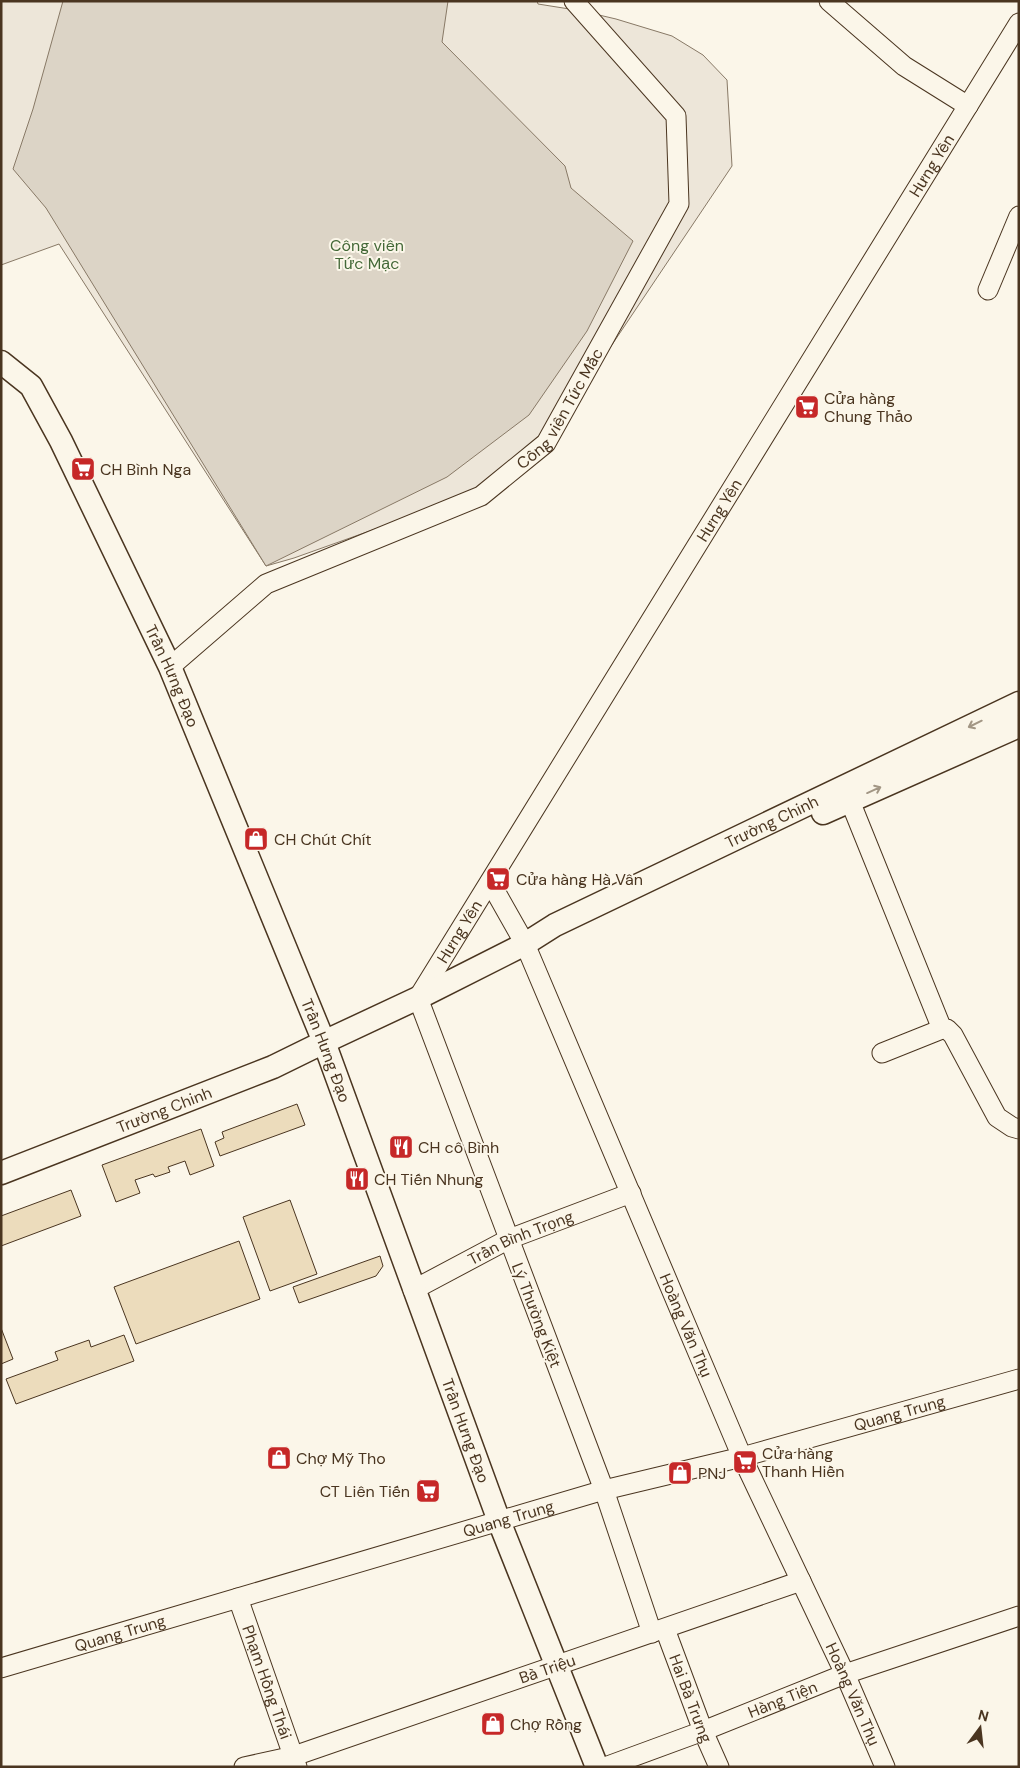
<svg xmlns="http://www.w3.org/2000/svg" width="1020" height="1768" font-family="'DM Sans',sans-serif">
	<rect width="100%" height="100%" fill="#fbf6e9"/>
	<path fill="#ede6d9" stroke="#887966" d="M1,1h536l1,3 44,7 34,8 56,17 31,19 24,25 5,86 -186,277 -56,45 -196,70 -28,8 -207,-322 -58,21z"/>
	<path fill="#dcd4c6" stroke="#887966" d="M63,1h385l-6,41 123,124 6,22 62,53 -46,90 -58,84 -82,62 -181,89 -220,-358 -33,-39 20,-60z"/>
	<path fill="#ecdcbc" stroke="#4a3520" d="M297,1104l8,21 -85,31 -5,-14 9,-4 -2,-6z
		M201,1129l13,37 -24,9 -5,-14 -17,6 2,5 -15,5 -2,-3 -18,6 5,13 -24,9 -14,-37z
		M71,1190l10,26 -80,30v-30z
		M290,1200l27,74 -47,17 -27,-74z
		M239,1241l21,58 -124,45 -22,-57z
		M380,1256l3,10 -7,10 -77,27 -6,-16z
		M1,1328l12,31 -12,5z
		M124,1335l10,26 -118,43 -10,-25 52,-19 -3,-8 34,-12 2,7z"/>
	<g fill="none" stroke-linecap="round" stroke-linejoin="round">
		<defs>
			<g id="minor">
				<path d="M829,1l75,65 64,40"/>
				<path d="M988,290l31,-74"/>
				<path id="s1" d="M170,667l96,-83 215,-88 65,-53 133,-239 -3,-88 -102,-115"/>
				<path d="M850,801l92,228"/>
				<path id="s2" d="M490,882l35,62 217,513 103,217 40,93"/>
				<path d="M882,1053l60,-24h5l6,6 44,82 15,10 7,2"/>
				<path id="s3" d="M413,1290l96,-51 122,-46"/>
				<path id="s4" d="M238,1598l59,169"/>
				<path id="s5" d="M665,1629l38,102 16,36"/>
				<path id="s6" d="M652,1633l-48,-143 -186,-492 601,-975"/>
				<path id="s7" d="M1,1668l603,-178 138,-33 277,-78"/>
				<path id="s8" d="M244,1767l50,-11 507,-175"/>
				<path id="s9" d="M605,1767l98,-36 142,-57 174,-58"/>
			</g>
			<g id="major">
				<path id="s10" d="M1,362l30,24 30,55 109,226 154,375 175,479 98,246"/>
				<path d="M823,813l196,-87"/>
				<path id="s11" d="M1,1173l272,-106 51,-25 94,-44 107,-54 30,-19 464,-222"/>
			</g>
		</defs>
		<use href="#minor" stroke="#4a3520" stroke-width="21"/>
		<use href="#major" stroke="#4a3520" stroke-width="25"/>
		<use href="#minor" stroke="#fbf6e9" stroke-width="19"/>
		<use href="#major" stroke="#fbf6e9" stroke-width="22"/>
	</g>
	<defs><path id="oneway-shaft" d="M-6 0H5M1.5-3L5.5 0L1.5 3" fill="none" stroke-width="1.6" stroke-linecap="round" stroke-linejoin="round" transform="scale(1.25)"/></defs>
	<g stroke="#a29684">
		<use href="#oneway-shaft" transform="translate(975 724) rotate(154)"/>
		<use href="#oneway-shaft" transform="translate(874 790) rotate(-24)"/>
	</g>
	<defs>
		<symbol id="supermarket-square" viewBox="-11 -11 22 22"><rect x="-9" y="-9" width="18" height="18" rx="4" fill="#c62828" stroke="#fbf6e9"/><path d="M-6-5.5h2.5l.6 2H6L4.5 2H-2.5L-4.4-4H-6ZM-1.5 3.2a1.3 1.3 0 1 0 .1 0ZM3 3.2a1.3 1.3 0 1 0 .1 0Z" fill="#fff"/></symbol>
		<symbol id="shop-square" viewBox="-11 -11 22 22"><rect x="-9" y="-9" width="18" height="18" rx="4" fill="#c62828" stroke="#fbf6e9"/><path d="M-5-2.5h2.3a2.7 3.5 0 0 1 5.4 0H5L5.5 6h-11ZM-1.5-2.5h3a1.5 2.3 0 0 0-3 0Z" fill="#fff"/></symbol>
		<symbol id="restaurant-square" viewBox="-11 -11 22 22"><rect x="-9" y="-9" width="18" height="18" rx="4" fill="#c62828" stroke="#fbf6e9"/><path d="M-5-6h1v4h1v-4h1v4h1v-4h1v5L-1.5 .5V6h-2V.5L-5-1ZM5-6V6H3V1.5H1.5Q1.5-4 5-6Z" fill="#fff"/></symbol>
	</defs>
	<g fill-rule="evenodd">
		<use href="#supermarket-square" x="793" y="393" width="28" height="28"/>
		<use href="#supermarket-square" x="69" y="455" width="28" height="28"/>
		<use href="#shop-square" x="242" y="825" width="28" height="28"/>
		<use href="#supermarket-square" x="484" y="865" width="28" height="28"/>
		<use href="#restaurant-square" x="387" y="1133" width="28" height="28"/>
		<use href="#restaurant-square" x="343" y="1165" width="28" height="28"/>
		<use href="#shop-square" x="265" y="1444" width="28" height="28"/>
		<use href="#supermarket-square" x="731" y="1448" width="28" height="28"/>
		<use href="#shop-square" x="666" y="1459" width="28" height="28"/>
		<use href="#supermarket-square" x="414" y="1477" width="28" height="28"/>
		<use href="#shop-square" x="479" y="1710" width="28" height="28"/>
	</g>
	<g text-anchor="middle" stroke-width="4" stroke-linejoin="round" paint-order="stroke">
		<g font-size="16" fill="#4a3520" stroke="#fbf6e9">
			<text dy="6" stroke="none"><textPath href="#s6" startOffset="1655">Hưng Yên</textPath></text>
			<text dy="6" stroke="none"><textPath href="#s1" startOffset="479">Công viên Tức Mắc</textPath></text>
			<text dy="6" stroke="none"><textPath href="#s6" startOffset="1250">Hưng Yên</textPath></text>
			<text dy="6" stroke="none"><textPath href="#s10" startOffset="361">Trần Hưng Đạo</textPath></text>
			<text dy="6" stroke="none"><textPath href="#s11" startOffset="848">Trường Chinh</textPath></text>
			<text dy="6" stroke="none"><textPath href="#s6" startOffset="755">Hưng Yên</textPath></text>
			<text dy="6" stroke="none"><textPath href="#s10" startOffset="766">Trần Hưng Đạo</textPath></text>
			<text dy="6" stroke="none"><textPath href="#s11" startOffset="175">Trường Chinh</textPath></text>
			<text dy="6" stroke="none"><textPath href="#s3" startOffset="120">Trần Bình Trọng</textPath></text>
			<text transform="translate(537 1315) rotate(69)" y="6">Lý Thường Kiệt</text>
			<text dy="6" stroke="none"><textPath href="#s2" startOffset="485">Hoàng Văn Thụ</textPath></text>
			<text dy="6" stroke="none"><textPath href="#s7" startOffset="934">Quang Trung</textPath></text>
			<text dy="6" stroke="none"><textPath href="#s10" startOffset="1171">Trần Hưng Đạo</textPath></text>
			<text dy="6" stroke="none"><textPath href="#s7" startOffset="529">Quang Trung</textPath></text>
			<text dy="6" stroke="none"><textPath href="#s7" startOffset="124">Quang Trung</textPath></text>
			<text dy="6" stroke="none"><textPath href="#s8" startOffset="319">Bà Triệu</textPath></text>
			<text dy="6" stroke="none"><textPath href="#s4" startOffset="89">Phạm Hồng Thái</textPath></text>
			<text dy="6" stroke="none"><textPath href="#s2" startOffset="890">Hoàng Văn Thụ</textPath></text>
			<text dy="6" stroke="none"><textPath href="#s5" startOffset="74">Hai Bà Trưng</textPath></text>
			<text dy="6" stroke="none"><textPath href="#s9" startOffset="190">Hàng Tiện</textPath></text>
		</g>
		<g font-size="16" fill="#436837" stroke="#fbf6e9">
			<text x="367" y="251">Công viên<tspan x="367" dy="18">Tức Mạc</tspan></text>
		</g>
		<g font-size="16" fill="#4a3520" stroke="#fbf6e9" text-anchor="start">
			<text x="824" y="404">Cửa hàng<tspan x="824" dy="18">Chung Thảo</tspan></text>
			<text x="100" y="475">CH Bình Nga</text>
			<text x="274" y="845">CH Chút Chít</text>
			<text x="516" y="885">Cửa hàng Hà Vân</text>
			<text x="418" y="1153">CH cô Bình</text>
			<text x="374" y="1185">CH Tiến Nhung</text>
			<text x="762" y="1459">Cửa hàng<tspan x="762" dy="18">Thanh Hiền</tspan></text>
			<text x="296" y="1464">Chợ Mỹ Tho</text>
			<text x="698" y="1479">PNJ</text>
			<text x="410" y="1497" text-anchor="end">CT Liên Tiến</text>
			<text x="510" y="1730">Chợ Rồng</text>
		</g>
	</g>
	<rect width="1020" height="1768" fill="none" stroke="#4a3520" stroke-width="5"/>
	<g transform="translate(980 1728) rotate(15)" stroke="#fbf6e9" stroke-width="4" paint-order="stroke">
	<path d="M0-4L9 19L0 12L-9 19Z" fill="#4a3520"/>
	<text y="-8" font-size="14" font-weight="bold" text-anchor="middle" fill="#4a3520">N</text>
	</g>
</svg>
